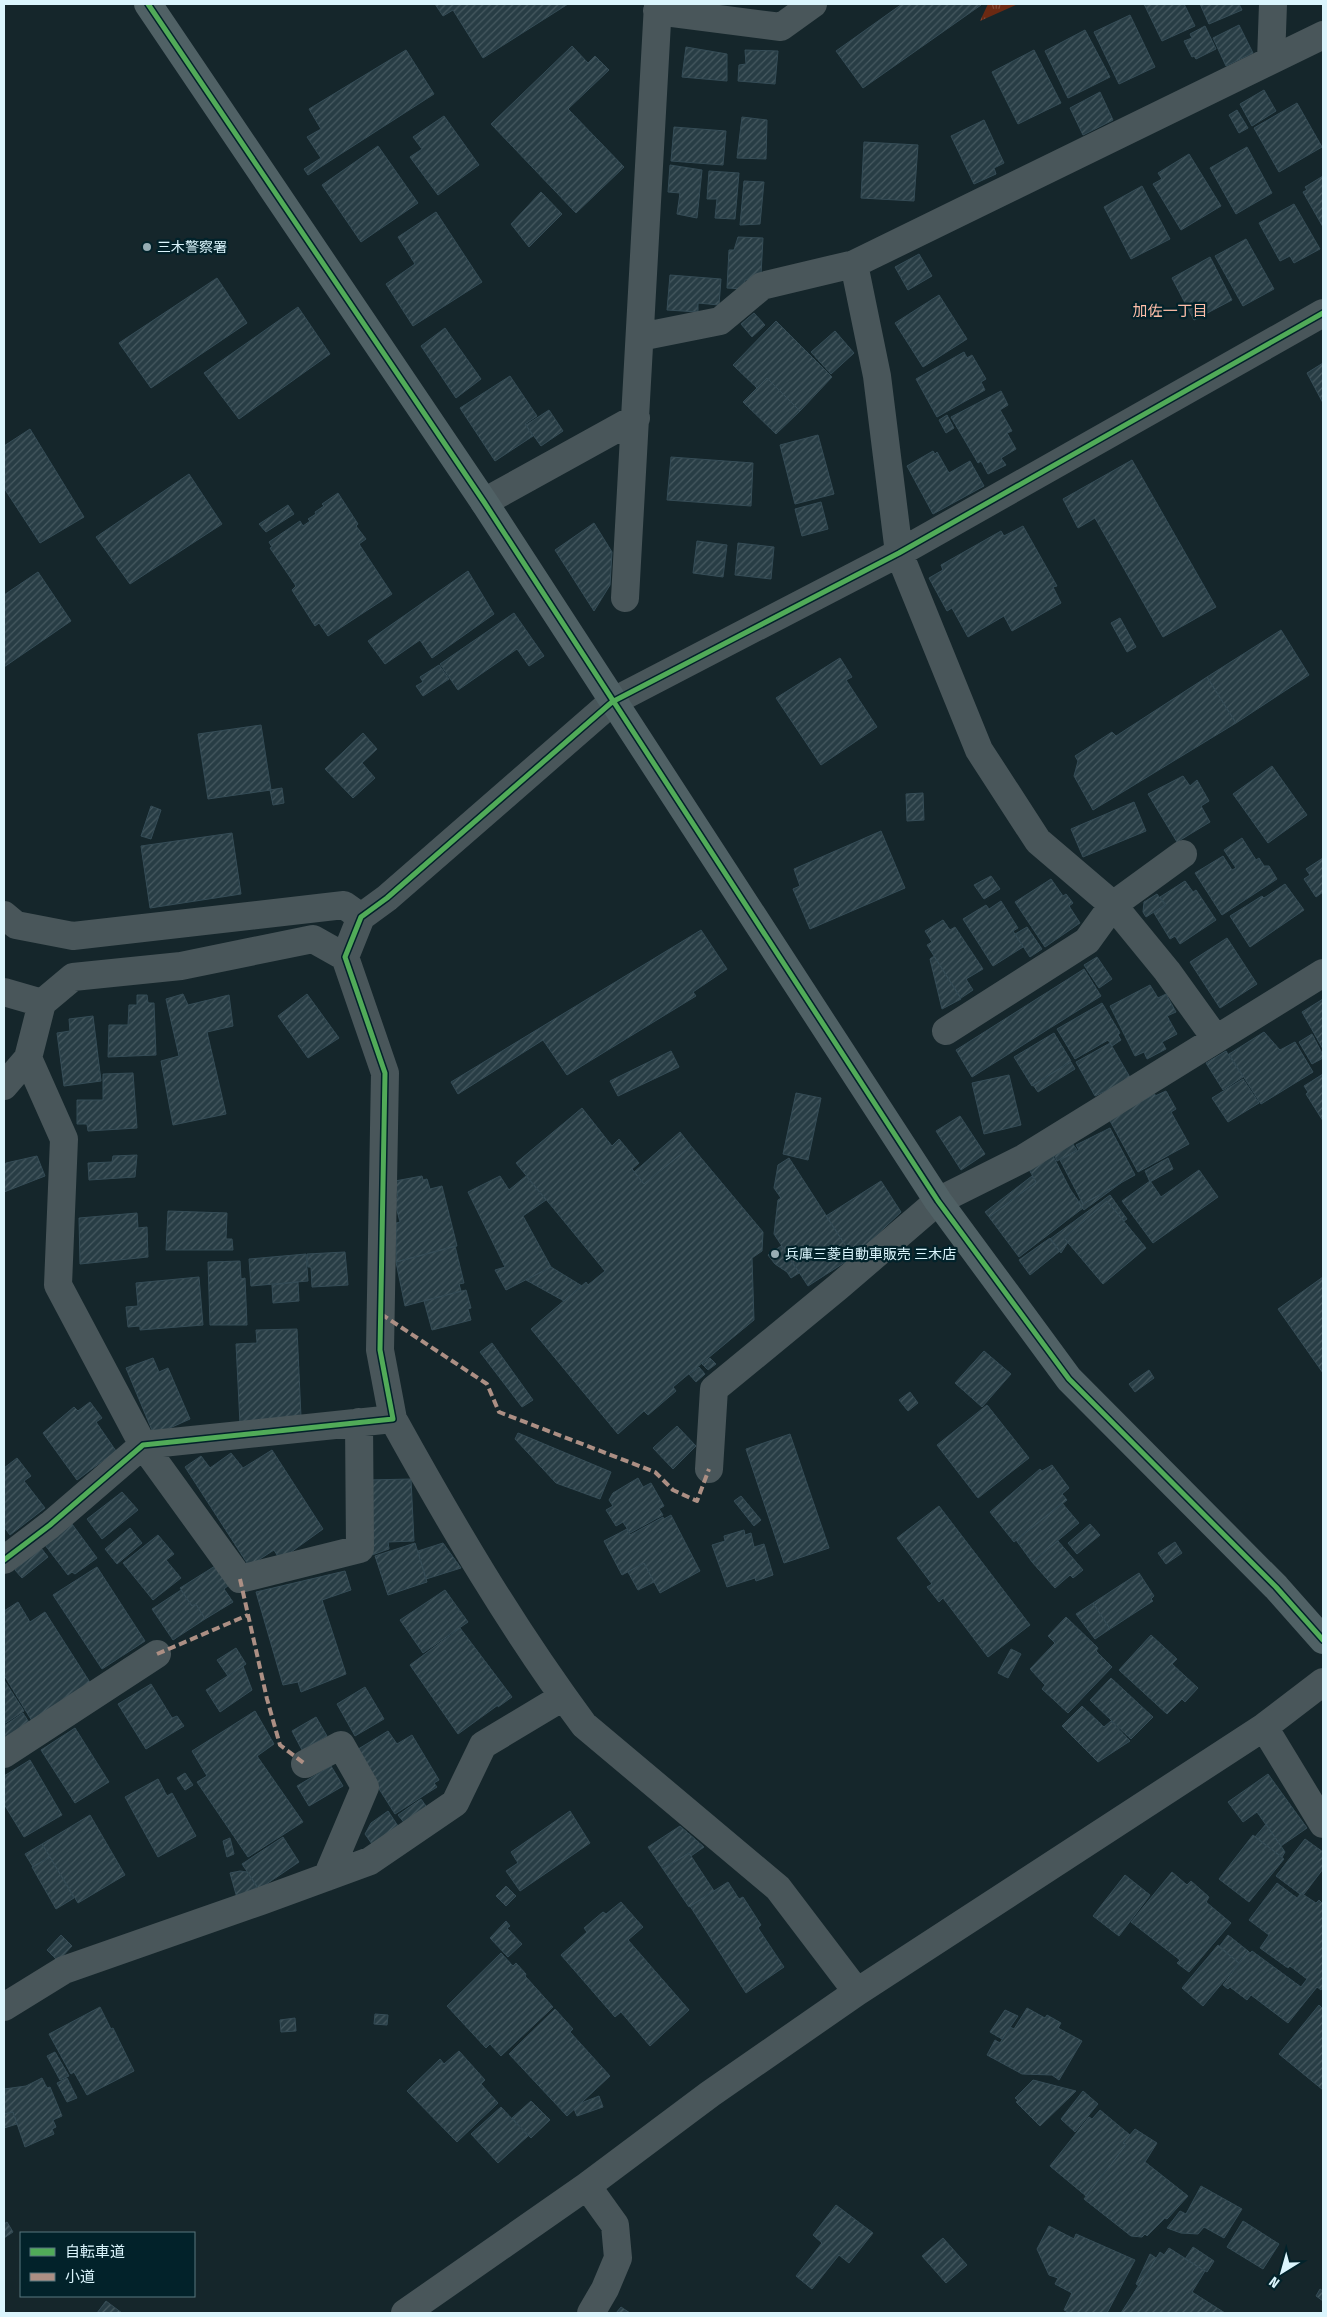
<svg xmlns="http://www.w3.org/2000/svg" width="1327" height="2317" font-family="'Fira Sans Condensed','Noto Sans JP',sans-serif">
	<defs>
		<pattern id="park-tufts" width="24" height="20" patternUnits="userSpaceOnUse" patternTransform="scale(1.25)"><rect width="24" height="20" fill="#6b2912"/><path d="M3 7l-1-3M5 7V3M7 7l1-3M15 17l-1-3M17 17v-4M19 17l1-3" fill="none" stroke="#804935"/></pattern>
		<pattern id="building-hatch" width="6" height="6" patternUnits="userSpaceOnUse" patternTransform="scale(1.25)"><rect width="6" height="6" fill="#283d45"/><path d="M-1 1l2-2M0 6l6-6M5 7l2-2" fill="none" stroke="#475a61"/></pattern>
	</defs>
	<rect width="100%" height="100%" fill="#15262b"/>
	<path fill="url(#park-tufts)" d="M988,4h30l-38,17z"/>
	<path fill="url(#building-hatch)" stroke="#354c56" d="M435,4h133l-85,54 -30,-48 -10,6z
		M902,4h78l1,1 -118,83 -27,-37z
		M1144,4h40l11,22 -33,15z
		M1200,4h39l3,6 -33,14z
		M1130,15l25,52 -36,17 -25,-52z
		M1239,25l14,28 -27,13 -13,-28z
		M1205,26l11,23 -20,10 -2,-3 -2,1 -8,-16 8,-3 -2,-4z
		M1085,30l25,47 -42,21 -23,-47z
		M572,46l16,17 7,-7 14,14 -41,39 56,58 -48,46 -85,-89z
		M686,47l41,7v27l-45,-4z
		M406,50l28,44 -126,81 -4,-6 17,-11 -14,-21 14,-8 -12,-20z
		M745,50l33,1 -3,33 -37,-3 1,-16 7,-1z
		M1034,50l27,53 -43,21 -26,-52z
		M1264,90l12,21 -24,15 -12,-22z
		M1100,92l13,28 -30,15 -13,-27z
		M1297,103l25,44 -43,25 -25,-44z
		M1237,110l11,18 -9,5 -10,-18z
		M444,116l35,49 -41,30 -28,-38 12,-8 -9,-12z
		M742,117l25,3 -1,39 -29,-1z
		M984,120l20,43 -10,5 2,6 -22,10 -23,-48z
		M674,127l52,4 -3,34 -52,-4z
		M864,142l54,3 -4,56 -53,-3z
		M378,146l40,57 -57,39 -39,-57z
		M1247,147l25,46 -36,21 -26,-46z
		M1189,154l32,52 -40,24 -28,-46 9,-5 -4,-6z
		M670,165l32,5 -5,48 -20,-4 3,-21 -12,-1z
		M709,171l30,2 -4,46 -20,-1 2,-19h-10z
		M1323,176v51l-20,-35 4,-2 -2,-3z
		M744,181l20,1 -4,42 -20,1z
		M1142,186l28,53 -39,20 -27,-52z
		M541,192l21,22 -33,33 -18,-23z
		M1294,204l26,45 -26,14 -4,-7 -10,5 -21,-38z
		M436,212l46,70 -69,44 -27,-42 29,-20 -17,-27z
		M738,237l25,1 -2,37 -7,5h-9l-1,9 -17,-1 2,-38h5z
		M1246,239l28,50 -31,17 -28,-50z
		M919,254l13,22 -24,14 -13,-23z
		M1210,257l22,43 -38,20 -22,-42z
		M670,275l51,4 -2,26 -21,-2v9l-31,-2z
		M217,278l30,45 -96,65 -32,-45z
		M939,295l28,44 -44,28 -28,-44z
		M298,307l32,47 -91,65 -35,-46z
		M754,313l11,12 -13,12 -11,-13z
		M776,321l56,56 -32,34 -33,-33 -10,10 -24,-23z
		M445,328l36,51 -25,19 -35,-52z
		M835,331l19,22 -23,21 -20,-22z
		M964,352l3,6 5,-3 14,24 -5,3 4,8 -48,27 -21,-38z
		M1323,363v40l-16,-30z
		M510,376l27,40 -12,8 8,12 -38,25 -35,-53z
		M767,378l33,33 -24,23 -33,-32z
		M1001,391l7,14 -8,5 12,21 -5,2 9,16 -15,9 5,7 -18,9 -7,-13 -3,2 -27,-46z
		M549,410l14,21 -22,15 -15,-21z
		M947,415l7,13 -8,5 -7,-13z
		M30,429l54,88 -44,26 -36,-55v-42z
		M818,435l16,59 -39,10 -15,-59z
		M933,451l2,3 2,-2 12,21 21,-12 14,25 -51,28 -26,-48z
		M671,457l82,6 -2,43 -84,-6z
		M1132,460l84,147 -53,30 -68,-119 -17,10 -15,-29z
		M189,474l33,50 -92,60 -34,-47z
		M338,493l20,31 -2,2 10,13 -7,5 33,50 -64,42 -9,-13 -4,3 -23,-36 4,-4 -26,-38 2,-1 -3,-5 31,-21 3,5 7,-5 -2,-2 8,-5 -1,-2 9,-6 -2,-2z
		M821,502l7,27 -26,7 -7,-27z
		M288,505l6,9 -28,18 -7,-8z
		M594,523l18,29 -2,33 -16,26 -39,-61z
		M1023,526l34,60 -4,1 8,16 -49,28 -8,-15 -36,21 -16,-29 -5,3 -18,-33 14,-8 -2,-5 60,-34 3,5z
		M697,541l30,4 -4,32 -30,-4z
		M738,543l36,4 -3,32 -36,-4z
		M468,571l26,43 -62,44 -12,-18 -35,24 -17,-23z
		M38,572l33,49 -67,46v-72z
		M514,613l30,43 -15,10 -12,-17 -59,41 -18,-26z
		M1120,618l16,29 -9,5 -16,-29z
		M1281,630l28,45 -73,48 -29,-46z
		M840,658l12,19 -6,3 31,47 -56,38 -45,-67z
		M439,665l10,14 -26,17 -7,-10 7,-4 -3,-5z
		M1207,677l29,46 -143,87 -19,-34 4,-15 -3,-5 37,-24 4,4z
		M261,725l10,65 -63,9 -10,-65z
		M363,733l14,16 -15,14 13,15 -22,20 -28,-29z
		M1272,766l35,49 -39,28 -35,-49z
		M1183,776l7,10 7,-6 12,21 -8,5 9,16 -33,20 -29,-48z
		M282,788l2,15 -11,2 -3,-15z
		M923,793l1,27 -17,1 -1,-27z
		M1134,802l12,29 -63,26 -12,-28z
		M151,806l10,4 -10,29 -10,-3z
		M881,831l24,57 -95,41 -17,-40 7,-3 -6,-17z
		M232,833l9,61 -91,14 -9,-62z
		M1242,838l14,22 3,-2 5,8h5l8,13 -55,36 -27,-42 28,-17 9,14 4,-2 -12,-18z
		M1323,858v34l-7,5 -12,-18 6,-4 -4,-6z
		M991,876l9,13 -16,10 -10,-14z
		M1051,879l12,17 3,-2 7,9 -4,3 11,17 -35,24 -30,-45z
		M1185,881l8,11 3,-2 20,30 -36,24 -5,-8 -5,3 -16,-26 12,-8 -6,-8z
		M1285,884l19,26 -54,37 -20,-31 32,-20 2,2z
		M1157,894l8,11 -19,12 -3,-5 1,-10z
		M1001,901l17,27 -5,3 10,16 -30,19 -30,-47 23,-14 3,4z
		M943,920l7,10 5,-3 28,42 -17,10 7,11 -12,8 -34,-53 5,-3 -7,-11z
		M1027,927l15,22 -12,8 -15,-23z
		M701,930l26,39 -34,23 3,4 -129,79 -24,-35 -85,54 -7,-12z
		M1227,938l30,46 -37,24 -30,-46z
		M934,956l27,43 -19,10 -12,-50z
		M1097,957l15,22 -13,9 -15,-23z
		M1084,969l17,27 -129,81 -16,-27z
		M1150,985l8,13 8,-4 10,18 -9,4 10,18 -15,8 4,7 -19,10 -3,-7 -9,4 -25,-50z
		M183,994l5,11 41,-10 4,31 -26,6 19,82 -53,11 -12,-64 18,-5 -13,-57z
		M307,994l32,44 -31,20 -30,-42z
		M137,995h10l1,8h6l2,52 -48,2 1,-32h19l1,-20h8z
		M1323,999v50l-21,-37z
		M1102,1003l18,30 -2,2 3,5 -9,6 -4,-6 -33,19 -18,-30z
		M93,1016l8,65 -37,5 -7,-53 13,-2 -1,-12z
		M1264,1032l16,18 15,-8 18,30 -52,32 -32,-50z
		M1054,1033l17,28 -39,25 -18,-29z
		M1312,1034l11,21v3l-11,6 -13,-22z
		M1110,1043l21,36 -36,17 -19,-34z
		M671,1051l8,16 -61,29 -8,-15z
		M1226,1051l17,26 -20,13 -17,-27z
		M1071,1062l4,7 -37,23 -5,-7z
		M133,1073l4,55 -49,3 -1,-7h-10v-24h26v-26z
		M1323,1074v47l-17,-27 2,-2 -4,-6z
		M1009,1075l12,50 -37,9 -12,-51z
		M1243,1079l16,24 -31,19 -16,-24z
		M1166,1091l10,18 -5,3 18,32 -51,28 -29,-53 46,-25v2z
		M796,1093l25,5 -13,62 -25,-6z
		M582,1108l30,38 7,-7 20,24 -7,6 12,15 47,-38 72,86 -1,19 -10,7 2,62 -81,67 3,4 -28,24 -4,-4 -26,23 -87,-105 55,-47 2,3 17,-14 -89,-108z
		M960,1116l25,38 -24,16 -25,-39z
		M1110,1128l25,47 -52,29 -23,-44 19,-10 -3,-5z
		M680,1132l11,14 -47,38 -10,-12z
		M1070,1140l7,10 -20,11 -5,-11z
		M1050,1150l20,39 13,19 -64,49 -30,-40 47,-35 -10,-18z
		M137,1155l-2,22 -46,3 -1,-17 24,-1 1,-6z
		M37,1156l8,20 -41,16v-26l2,-3z
		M789,1158l64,99 -45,29 -34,-52 4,-34 3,-2 -7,-10 4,-23z
		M1168,1158l5,11 -23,13 -5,-11z
		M1199,1170l19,27 -65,46 -31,-42 28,-20 11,16z
		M422,1176l1,4 4,-1 3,10 12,-3 15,60 -61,16v-39l4,-1 -6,-23 4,-1 -3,-17z
		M500,1176l9,14 17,-14 20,24 -23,16 28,51 -45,23 -11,-20 10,-3 -37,-75z
		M1032,1176l4,6 -47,35 -4,-5z
		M881,1181l20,31 -48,45 -27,-41z
		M1122,1182l-38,28 -6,-8 3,-2 2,4z
		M1110,1195l17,24 -3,2 -17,-20 -43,37 4,4 -7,11 -11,-14z
		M1107,1201l39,47 -43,36 -39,-46z
		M168,1211l59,2 -1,26h6l1,11h-67z
		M137,1213l1,15 9,-1 1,30 -68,7 -1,-46z
		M1050,1238l10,13 -30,24 -11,-15z
		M455,1246l9,37 -5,1 2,7 -56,15 -9,-44z
		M781,1246l18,27 -8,5 -4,-6 -12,-8 -7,-9z
		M345,1252l3,33 -36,2 -1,-20h-3l-1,-13z
		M306,1254l2,27 -57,5 -2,-27z
		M240,1261l1,18 4,-1 2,47h-37l-2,-63z
		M551,1267l31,19 -18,15 -38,-21z
		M199,1277l4,48 -63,5v-4l-12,1 -2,-20 12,-1 -2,-23z
		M1323,1277v96l-45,-64z
		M298,1282l1,19 -26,2 -1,-18z
		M466,1290l5,18 -3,1 3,11 -39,10 -8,-29z
		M297,1329l4,88 -61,7 -4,-80 21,-1 -1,-13z
		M492,1343l41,57 -11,7 -42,-55z
		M984,1351l27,23 -29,33 -27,-24z
		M153,1358l6,14 9,-4 22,51 -36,16 -28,-67z
		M710,1358l6,6 -8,6 -6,-6z
		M699,1367l6,7 -9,8 -7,-8z
		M1149,1370l5,8 -19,14 -6,-8z
		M910,1392l8,11 -10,8 -9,-11z
		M90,1402l12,16 -6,4 20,29 -39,29 -34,-47 31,-26 4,4z
		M987,1405l42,53 -51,40 -41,-53z
		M677,1426l19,20 -23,23 -20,-21z
		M518,1433l93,39 -11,27 -44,-16 -41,-44z
		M790,1434l39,114 -45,15 -38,-114z
		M272,1450l51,79 -43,31 -6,-10 -25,16 -64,-99 16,-11 9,12 21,-15 12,15z
		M17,1458l14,18 -7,5 21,27 -35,27 -6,-8v-59z
		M1052,1465l17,23 -7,6 5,6 -53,42 -24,-30 50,-43 2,2z
		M638,1478l5,9 8,-4 13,23 -5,3 4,6 -33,18 -7,-11 -7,4 -10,-16 7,-4 -4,-6 4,-7z
		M411,1479l3,62 -26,1 1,7 -20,7 -1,-76z
		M122,1492l16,18 -36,29 -15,-20z
		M741,1496l20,24 -7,6 -20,-25z
		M1062,1503l17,20 -47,39 -16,-22z
		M939,1506l91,119 -42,32 -45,-59 -4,4 -12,-15 5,-3 -35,-46z
		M671,1515l29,56 -40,22 -16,-30 -22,12 -18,-34 23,-12 3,6 33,-18 1,2z
		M72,1524l25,34 -22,16 -3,-2 -4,3 -23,-30z
		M1090,1524l10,11 -23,19 -9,-11z
		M130,1528l12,15 -25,21 -12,-15z
		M744,1530l1,5 6,-2 3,14 10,-3 9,31 -17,6 -1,-3 -28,9 -15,-42 13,-4 -1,-5z
		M158,1535l16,19 -8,6 15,18 -28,22 -30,-37z
		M1058,1541l25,29 -10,8 -3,-3 -15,13 -23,-26z
		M1175,1542l7,11 -16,11 -8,-11z
		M415,1543l12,39 -39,13 -13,-39z
		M443,1543l18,25 -35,11 -8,-28z
		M41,1548l7,9 -26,21 -7,-8z
		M644,1563l10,19 -16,8 -10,-18z
		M215,1566l14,19 -5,4 9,13 -28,17 -9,-15 -4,2 -12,-18z
		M97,1567l48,74 -43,28 -49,-74z
		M345,1571l6,19 -29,10 24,74 -45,18 -3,-10 -15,3 -27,-93z
		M1139,1573l15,23 -3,3 2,2 -43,28 -17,-26z
		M181,1590l11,16 4,-2 9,15 -32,21 -21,-31z
		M445,1590l23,32 -45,31 -23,-33z
		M18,1602l12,20 15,-10 46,72 -59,37 -28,-46v-64z
		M1093,1603l17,26 -15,10 -19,-25z
		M1066,1617l32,31 -2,3 16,16 -44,46 -26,-24 3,-4 -15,-16 25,-26 -7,-7z
		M460,1628l52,69 -14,10v-2l-40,29 -48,-69z
		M1151,1635l26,24 -5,5 26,24 -13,14 -3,-3 -15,15 -48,-44z
		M236,1648l10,16 -18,12 -11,-16z
		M1011,1649l10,5 -13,24 -10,-5z
		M243,1666l9,24 -32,22 -14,-22z
		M1111,1678l42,39 -22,22 -41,-39z
		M4,1680l20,31 -20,13z
		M151,1684l21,34 5,-2 7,10 -38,23 -28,-45z
		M365,1687l19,32 -29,17 -18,-32z
		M1082,1706l22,21 7,-6 19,20 -32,21 -36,-36z
		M255,1711l19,33 -17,12 46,66 -55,35 -51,-75 10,-6 -15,-25z
		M23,1713l7,11 -26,18v-16z
		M316,1717l11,19 -25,14 -10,-19z
		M75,1728l34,54 -34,21 -34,-53z
		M388,1731l9,13 15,-9 27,45 -5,3 3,4 -42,27 -40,-63z
		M30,1760l32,55 -38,22 -20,-33v-28z
		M331,1766l12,20 -34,20 -12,-20z
		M185,1773l8,12 -8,5 -8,-12z
		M1268,1774l39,54 -26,18 -24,-34 -14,10 -15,-20z
		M158,1779l9,17 5,-3 24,43 -38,21 -33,-60z
		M421,1799l7,10 -22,16 -8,-10z
		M388,1811l12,18 -26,18 -9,-13 6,-11z
		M570,1811l20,32 -70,48 -14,-20 12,-8 -7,-11z
		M90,1815l35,60 -47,28 -36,-59z
		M1266,1824l19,28 -3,5 -27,-20z
		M680,1826l24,21 -13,9 -2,-3 -26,16 -15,-22z
		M1253,1835l31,24 -35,43 -30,-23z
		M283,1837l16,25 -40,27 -17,-25z
		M230,1838l4,16 -7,3 -4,-16z
		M1305,1839l18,13v17l-19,25 -3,-1 -1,1 -24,-18z
		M42,1844l8,13 -17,10 -8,-13z
		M689,1853l25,38 -25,16 -26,-38z
		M50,1857l24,41 -18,11 -24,-42z
		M240,1871l7,1 10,15 -20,11 -7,-25z
		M1172,1872l15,13 4,-4 18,16 -3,5 25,21 -42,49 -12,-9 3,-3 -49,-38z
		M1125,1875l25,20 -31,41 -26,-20z
		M728,1882l11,17 4,-2 18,28 -3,3 26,39 -38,26 -56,-87z
		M1277,1883l20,15 4,-5 15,10 3,-3 4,4v82l-2,4 -4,-3 -29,36 -37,-28 -4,5 -17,-13 -2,2 -5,-4 25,-34 2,2 2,-2 49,36 6,-8 -17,-13 -2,2 -28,-20 9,-13 -20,-15z
		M506,1886l10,10 -10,10 -10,-10z
		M621,1902l22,25 -15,13 61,70 -39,36 -29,-34 -6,5 -54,-62 26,-23 -3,-4 19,-16 3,2z
		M506,1921l4,5 -3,2 15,16 -14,13 -18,-19z
		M61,1935l11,11 -14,15 -11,-11z
		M1228,1935l20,16 -9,12 -20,-16z
		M1218,1945l21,18 -36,43 -21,-18z
		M501,1953l12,13 3,-3 10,11 -1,2 28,31 -52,49 -11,-12 -4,4 -39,-42z
		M1319,2005l4,4v81l-44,-36z
		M100,2007l11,22 2,-1 21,43 -47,24 -13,-23 -3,2 -22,-40z
		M1027,2008l18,10 2,-3 14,8 -3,5 24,13 -23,39 -7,-5 -30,-1 -35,-19 8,-15 5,3 10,-16 4,2z
		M555,2009l18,20 -3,3 40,44 -43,40 -58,-62z
		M1005,2010l13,6 -16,23 -12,-7z
		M375,2014l13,1 -1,10 -13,-1z
		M295,2018l1,13 -15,1 -1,-12z
		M459,2051l26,29 -4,4 17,19 -41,39 -50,-51 33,-32 4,5z
		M55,2052l14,24 -9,4 -13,-24z
		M42,2078l5,10 3,-1 12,29 -9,4 3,7 -4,2 2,5 -29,13 -12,-35 -9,2v-25l22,-3z
		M67,2078l10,20 -10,4 -10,-19z
		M1033,2080l43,11 -36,35 -24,-24 2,-2 -3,-2z
		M1083,2091l15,13 -23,28 -14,-13z
		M599,2096l4,11 -26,9 -3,-7 7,-6z
		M531,2101l19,19 -19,18 -19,-20z
		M501,2107l27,29 -30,27 -27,-29z
		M1100,2110l30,25 -7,8 3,2 -40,51 -36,-30 39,-49 3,2z
		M13,2112l4,12 -13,4v-14z
		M1135,2129l22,14 -12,19 43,34 -21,23 -2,-1 -18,18 -2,-2 -3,3 -11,-1 -47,-37 42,-54 -3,-2z
		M1201,2186l41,23 -18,29 -20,-11 -6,7 -17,-1 -14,-5 13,-17 6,3z
		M836,2205l37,28 -24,30 -10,-8 -27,34 -16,-13 26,-33 -9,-8z
		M1243,2221l36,23 -16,25 -36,-22z
		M7,2222l6,10 -9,6v-14z
		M1049,2226l25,13 2,-5 59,26 -28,53h-37l-6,-3 8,-17 -17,-9 3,-6 -9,-3 -12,-26z
		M943,2238l24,27 -21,18 -24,-27z
		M1193,2247l21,14 -7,11 -22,-13z
		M1169,2248l36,23 -13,21 33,21h-104l39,-61 4,3z
		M1150,2254l6,4 -17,28 -3,-2z
		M1320,2289l3,2v10l-7,-5z
		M106,2301l16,12h-25z
		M621,2307l9,6h-14z"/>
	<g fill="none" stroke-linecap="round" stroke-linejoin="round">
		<path stroke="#49565a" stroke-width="28" d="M657,11l124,16 32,-23
			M1271,60l2,-56
			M854,264l23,112 22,177 80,197 59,91 75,64 54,66 49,68
			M640,337l80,-16 42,-35 92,-22 469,-229
			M484,502l152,-84
			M625,598l33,-594
			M4,915l12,10 57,11 271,-31 17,12
			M345,957l-32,-18 -132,27 -108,11 -31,26 -14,55 36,81 -6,146 85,160 97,134 120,-30 -1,-127
			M4,992l38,11
			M946,1031l141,-90 26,-36 70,-51
			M4,1086l24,-28
			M393,1419c58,105 119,209 191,306l194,163 79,104
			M709,1469l5,-80 124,-102 100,-86 86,-43 299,-185
			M4,1560l46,-35 93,-80 250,-26 -13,-69 5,-277 -40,-116 16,-40 26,-19 225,-196 287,-149 424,-240
			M1264,1727l59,97
			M4,1754l153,-100
			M305,1764l36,-19 24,42 -38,90
			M4,2007l60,-37 197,-69 109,-40 85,-58 28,-58 80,-48
			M405,2313l182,-127
			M591,2313l14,-24 13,-31 -3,-33 -28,-39 123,-92 147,-102 407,-265 59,-45"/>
		<path stroke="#506165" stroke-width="28" d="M148,4l336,498 454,699 131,178 207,208 47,53"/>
		<path stroke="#ac8f84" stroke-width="4" stroke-dasharray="8 4" stroke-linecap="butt" d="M381,1314l106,70 12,28 156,60 18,18 24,11 12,-32
			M240,1579l27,120 13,46 25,19
			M157,1654l91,-39"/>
		<defs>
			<path id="cycleway" d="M148,4l336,498 454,699 131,178 207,208 47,53
				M4,1560l46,-35 93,-80 250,-26 -13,-69 5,-277 -40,-116 16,-40 26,-19 225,-196 287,-149 424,-240"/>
		</defs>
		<use href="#cycleway" stroke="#02222a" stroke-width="8"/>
		<use href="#cycleway" stroke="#51ab58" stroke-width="5"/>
	</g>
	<g fill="#96adb4" stroke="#02222a" stroke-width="2">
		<circle cx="147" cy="247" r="5"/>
		<circle cx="775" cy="1254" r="5"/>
	</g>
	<g text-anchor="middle" stroke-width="4.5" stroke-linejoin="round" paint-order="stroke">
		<g font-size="14" fill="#dbf5fd" stroke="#02222a" text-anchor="start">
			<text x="157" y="252">三木警察署</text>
			<text x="785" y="1259">兵庫三菱自動車販売 三木店</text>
		</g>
		<g font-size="15" fill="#febea9" stroke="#02222a">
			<text x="1170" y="316">加佐一丁目</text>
		</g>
	</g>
	<rect width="1327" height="2317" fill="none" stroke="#dbf5fd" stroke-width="10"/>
	<rect x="20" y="2232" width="175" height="65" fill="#02222a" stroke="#59767e"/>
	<rect x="30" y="2248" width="25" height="8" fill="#51ab58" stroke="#59767e"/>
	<text x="65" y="2257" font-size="15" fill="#dbf5fd">自転車道</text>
	<rect x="30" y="2273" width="25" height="8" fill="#ac8f84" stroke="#59767e"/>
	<text x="65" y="2282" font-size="15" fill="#dbf5fd">小道</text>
	<g transform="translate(1282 2272) rotate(217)" stroke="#02222a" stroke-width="4" paint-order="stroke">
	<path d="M0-4L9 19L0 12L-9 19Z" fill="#dbf5fd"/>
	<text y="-8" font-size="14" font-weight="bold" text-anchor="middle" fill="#dbf5fd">N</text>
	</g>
</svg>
